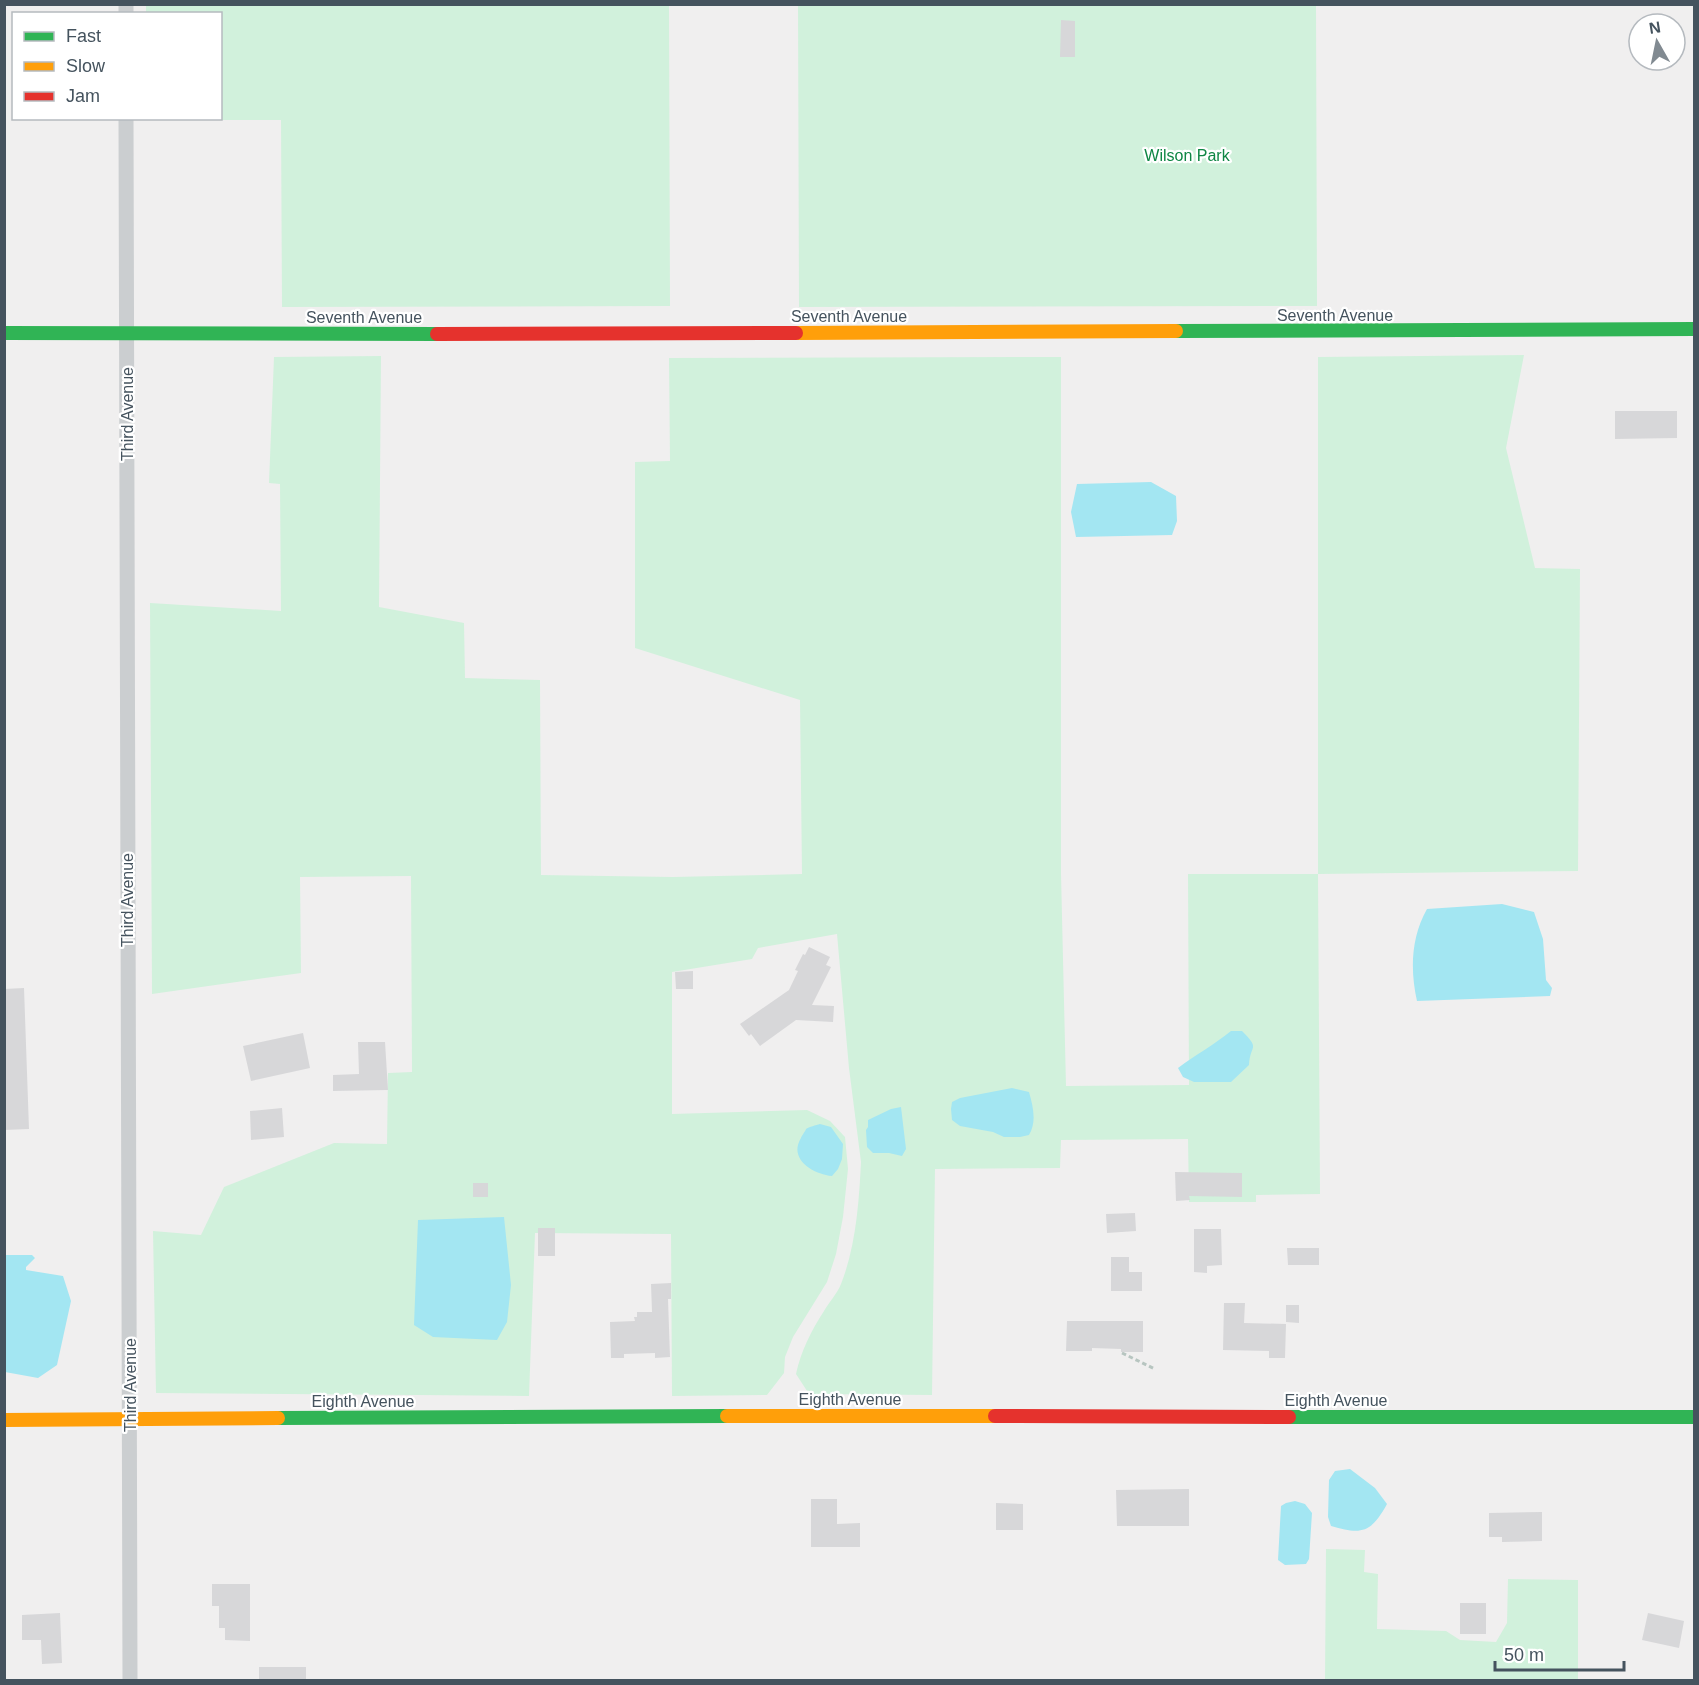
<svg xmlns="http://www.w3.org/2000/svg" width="1699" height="1685" font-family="Helvetica,sans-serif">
	<rect width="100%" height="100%" fill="#f0efef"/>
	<path fill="#d1f1dc" d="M146,5h523l1,301 -388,1 -1,-187h-135l74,-2v-104l-74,-1z
		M798,5h518l1,301 -518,1z
		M1524,355l-18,93 29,120 45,1 -2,302 -260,3 2,320 -64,1v7h-67l-1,-63 -127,1 -1,28 -125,1 -3,226 -123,-1 -13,-20c5,-23 15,-43 28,-63 5,-9 13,-17 17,-27 15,-38 18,-82 20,-122l-12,-94 -12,-134 -79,14 -6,11 -80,13v142l135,-4 23,11 15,16 3,32 -5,48 -7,37 -9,28 -34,55 -8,20 -1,16 -17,22 -95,1 -1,-162 -136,-1 -6,163 -373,-3 -3,-162 48,4 23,-48 110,-44 53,1 1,-71 24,-1 -1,-196 -111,1 1,96 -149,21 -2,-391 131,8 -1,-127 -11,-1 5,-126 107,-1 -2,251 85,16 1,55 75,2 1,195 132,2 129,-3 -2,-174 -165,-52v-186l35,-1 -1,-103 392,-1v517l5,212 123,-1 -1,-211h130v-517z
		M1326,1549l39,1 -1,22 14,2 -1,55 69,2 14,9 36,2 11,-19 1,-44 70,1v100h-253z"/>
	<path fill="#a3e6f2" d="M1151,482l25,14 1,25 -5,14 -96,2 -5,-25 6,-28z
		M1502,904l32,8 9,27 3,41 6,8 -2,8 -133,5c-7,-31 -6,-64 10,-92z
		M1231,1031h11c19,19 8,13 7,34l-18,17h-37l-11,-5 -5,-9c17,-13 36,-23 53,-37z
		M1012,1088l17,4c4,14 8,30 0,43l-9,2h-16l-11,-5 -33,-6 -8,-6 -1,-11 1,-7 8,-4z
		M901,1107l5,42 -4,7 -13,-3h-16l-6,-6 -1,-17 2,-3v-7l23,-11z
		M820,1124l11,3 12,17 -1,15 -4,10 -6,7c-19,-2 -44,-17 -31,-38 0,-1 5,-8 5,-9 3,-2 10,-4 14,-5z
		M504,1217l7,68 -4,37 -10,18 -64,-3 -19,-12 4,-105z
		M4,1255h28l3,3 -9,9v3l37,6 8,25 -14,64 -19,13 -33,-6z
		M1350,1469l25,19 12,16c-16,29 -25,31 -56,22l-3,-9 1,-37 6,-9z
		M1295,1501l10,3 7,9 -3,46 -3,5 -21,1 -7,-5 3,-54 5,-3z"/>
	<path fill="#d7d7d9" d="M1061,20l14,1v36h-15z
		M1615,411h62v27l-62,1z
		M809,947l21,10 -4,8 5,2 -19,38 22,1 -1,16 -37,-2 -36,26 -9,-12 -2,2 -9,-12 49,-34 9,-19 -3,-1 8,-16 2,1z
		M693,971v18h-17l-1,-17z
		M24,988l5,141 -25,1v-141z
		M303,1033l7,35 -59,13 -8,-35z
		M358,1042h27l3,48 -55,1v-16l26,-1z
		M282,1108l2,29 -33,3 -1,-29z
		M1175,1172l67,1v24l-53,-1 1,4 -14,1z
		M473,1183h15v14h-15z
		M1135,1213l1,18 -29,2 -1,-19z
		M538,1228h17v28h-17z
		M1194,1229h27l1,36 -15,1v7l-13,-1z
		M1287,1248h32v17h-31z
		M1111,1257h18v15h13v19h-31z
		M671,1283v16h-3l2,58 -15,1v-5l-31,1v4h-13l-1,-36 25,-1 -1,-4h3v-5h15l-1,-28z
		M1224,1303h21l-1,20 42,1 -1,34h-16v-7l-46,-1z
		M1286,1305h13v18l-13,-1z
		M1067,1321h76v31h-22v-3l-29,-1v3h-26z
		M1189,1489v37h-72l-1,-36z
		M811,1499h26v25l23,-1v24h-49z
		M996,1503l27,1v26h-27z
		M1542,1512v29l-40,1v-5h-13v-24z
		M212,1584h38v57l-25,-1v-12h-6v-22h-7z
		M1460,1603h26v31h-26z
		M60,1613l2,50 -20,1 -1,-24h-19v-25z
		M1648,1613l36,8 -5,27 -37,-8z
		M259,1667h47v13h-47z"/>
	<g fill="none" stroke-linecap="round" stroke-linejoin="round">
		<path stroke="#b7c5c0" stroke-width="3" stroke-dasharray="4.5 3" stroke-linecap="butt" d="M1122,1353l33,16"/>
		<path stroke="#cbced0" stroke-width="15" d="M126,4v10
			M126,118l4,1562"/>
		<path stroke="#30b455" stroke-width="14" d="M1176,331l518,-2
			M4,333l433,1
			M1289,1417h405
			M278,1418l449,-2"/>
		<path stroke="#ff9f0a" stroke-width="14" d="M796,333l380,-2
			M727,1416h268
			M4,1420l274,-2"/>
		<path stroke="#e5322d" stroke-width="14" d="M437,334l359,-1
			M995,1416l294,1"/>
	</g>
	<g text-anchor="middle" stroke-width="4.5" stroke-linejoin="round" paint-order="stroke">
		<g font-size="16" fill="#0f8644" stroke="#fff">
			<text x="1187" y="161">Wilson Park</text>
		</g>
		<g font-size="16" fill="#45535e" stroke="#fff">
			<text x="1335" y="321">Seventh Avenue</text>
			<text x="849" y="322">Seventh Avenue</text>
			<text x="364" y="323">Seventh Avenue</text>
			<text transform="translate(127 414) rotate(-90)" y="6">Third Avenue</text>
			<text transform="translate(127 900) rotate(-90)" y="6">Third Avenue</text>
			<text transform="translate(130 1385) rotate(-90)" y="6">Third Avenue</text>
			<text x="850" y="1405">Eighth Avenue</text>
			<text x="1336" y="1406">Eighth Avenue</text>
			<text x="363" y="1407">Eighth Avenue</text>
		</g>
	</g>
	<rect width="1699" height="1685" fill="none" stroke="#45535e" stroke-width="12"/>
	<rect x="12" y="12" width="210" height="108" fill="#ffffff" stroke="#b5babf" stroke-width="1.5"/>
	<rect x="24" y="32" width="30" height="9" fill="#30b455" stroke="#b5babf" stroke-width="1.5"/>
	<text x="66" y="42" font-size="18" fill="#45535e">Fast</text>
	<rect x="24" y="62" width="30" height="9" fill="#ff9f0a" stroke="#b5babf" stroke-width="1.5"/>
	<text x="66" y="72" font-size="18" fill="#45535e">Slow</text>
	<rect x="24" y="92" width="30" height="9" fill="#e5322d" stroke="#b5babf" stroke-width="1.5"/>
	<text x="66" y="102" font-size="18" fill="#45535e">Jam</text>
	<g transform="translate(1657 42) rotate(351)"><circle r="28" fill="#ffffff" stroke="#b5babf" stroke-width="1.5"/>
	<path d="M0-4.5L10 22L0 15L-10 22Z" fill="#818a91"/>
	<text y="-9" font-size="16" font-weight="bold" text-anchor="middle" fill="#45535e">N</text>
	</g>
	<path d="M1495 1661v9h129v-9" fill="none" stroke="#45535e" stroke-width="3"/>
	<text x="1504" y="1661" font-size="18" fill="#45535e" stroke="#ffffff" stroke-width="4.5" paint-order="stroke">50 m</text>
</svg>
